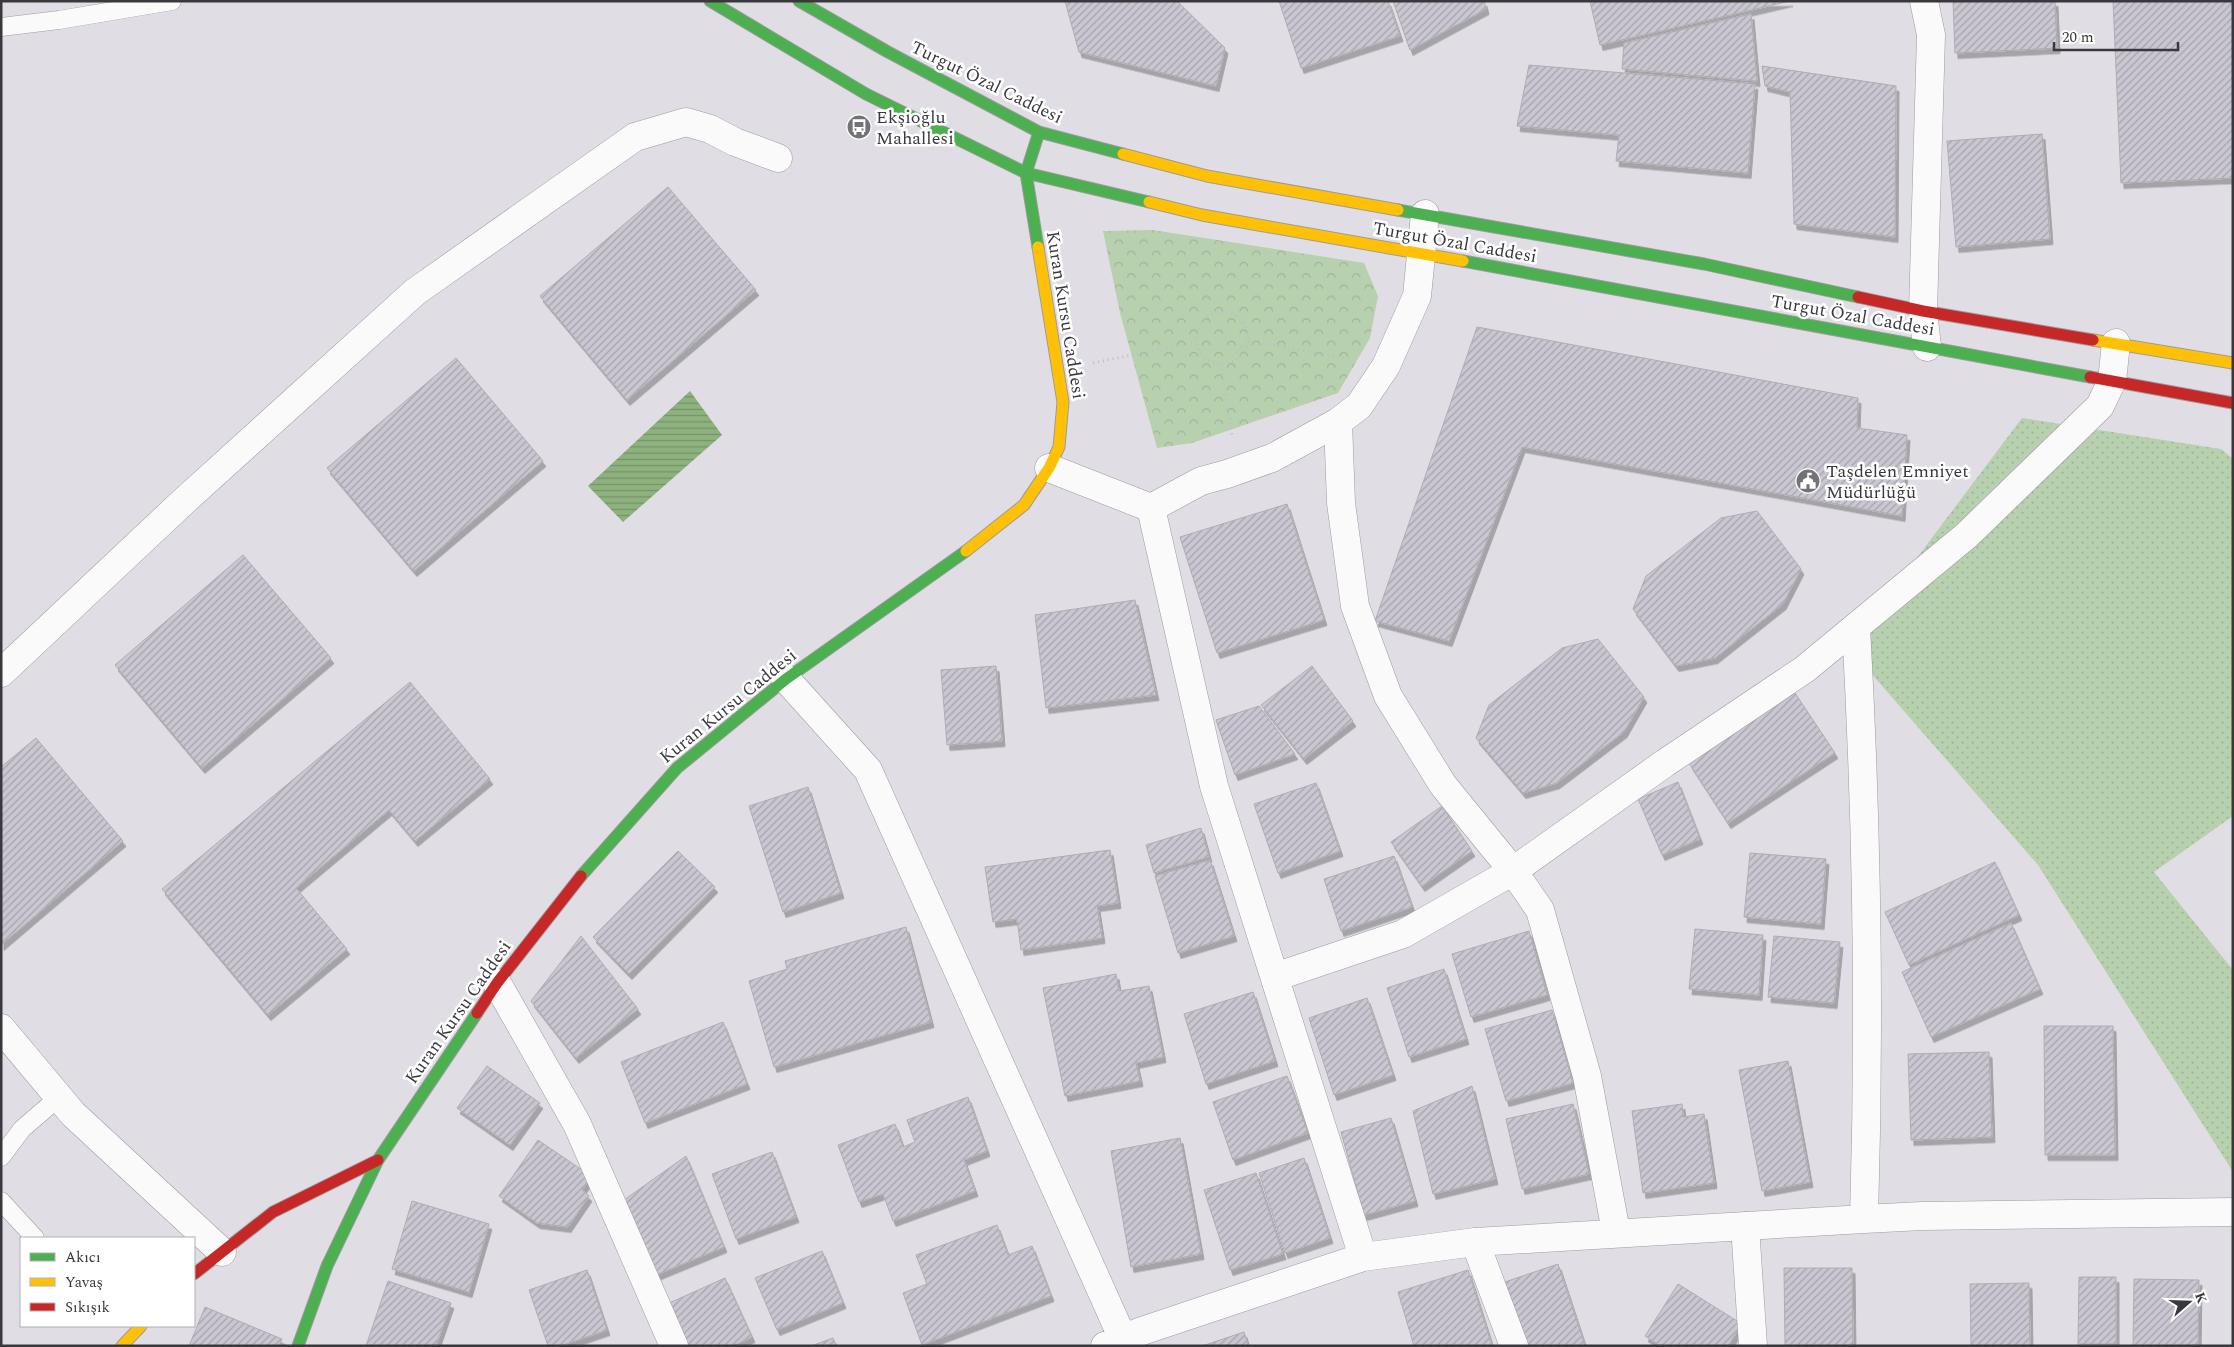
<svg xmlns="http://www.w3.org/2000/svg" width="2234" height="1347" font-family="Spectral,serif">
	<defs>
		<pattern id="grass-dots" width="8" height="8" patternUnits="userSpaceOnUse" patternTransform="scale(1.25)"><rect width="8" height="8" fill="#b7d1ae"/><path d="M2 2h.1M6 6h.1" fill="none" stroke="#9eb497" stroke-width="1.8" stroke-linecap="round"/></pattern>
		<pattern id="park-crowns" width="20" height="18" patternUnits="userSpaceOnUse" patternTransform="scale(1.25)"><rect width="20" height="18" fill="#b7d1ae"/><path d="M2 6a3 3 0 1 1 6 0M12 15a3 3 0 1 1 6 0" fill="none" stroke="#9eb497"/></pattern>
		<pattern id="water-rules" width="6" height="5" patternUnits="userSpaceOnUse" patternTransform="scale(1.25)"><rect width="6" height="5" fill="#8db27e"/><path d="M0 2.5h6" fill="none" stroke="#749268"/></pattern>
		<pattern id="building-hatch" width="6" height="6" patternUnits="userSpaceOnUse" patternTransform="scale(1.25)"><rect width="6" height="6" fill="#cbc7d2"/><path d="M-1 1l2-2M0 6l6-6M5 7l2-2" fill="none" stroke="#a6a3ac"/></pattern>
		<filter id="shadow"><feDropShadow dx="3" dy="5.5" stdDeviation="0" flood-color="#0004"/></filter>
	</defs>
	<rect width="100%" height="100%" fill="#e0dee4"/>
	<path fill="url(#grass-dots)" d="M2022,418l199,31 12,10v357l-79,56 79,98v202l-195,-307 -189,-217z"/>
	<path fill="url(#park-crowns)" d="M1153,230l211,33 14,33 -8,42 -32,55 -146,50 -35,5 -37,-135 -17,-82z"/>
	<path fill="url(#water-rules)" d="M690,391l32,44 -99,87 -35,-36z"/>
	<path fill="url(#building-hatch)" stroke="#aeadb1" filter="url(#shadow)" d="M1065,1h112l48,47 -9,38 -137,-34z
		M1279,1h109l12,35 -99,32z
		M1393,1h91l2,8 -76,41z
		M1590,1h200l-190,44z
		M1953,1h102l2,47 -102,5z
		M2113,1h120v177l-112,5z
		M1751,14l6,67 -135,-12 2,-26z
		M1529,65l226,19 -7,89 -132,-12 3,-26 -102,-9z
		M1762,66l134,20 -1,151 -101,-13 -4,-132 -25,-6z
		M2042,134l8,105 -94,8 -9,-106z
		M668,187l88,103 -129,110 -87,-104z
		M1477,327l381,71 -1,30 50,7 -5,81 -380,-69 -73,194 -74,-20z
		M456,358l87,103 -129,110 -87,-103z
		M1287,504l37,116 -107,33 -37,-116z
		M1757,511l44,58 -18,35 -68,54 -39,8 -43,-57 13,-33 75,-58z
		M243,555l88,103 -129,110 -87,-103z
		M1135,600l21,95 -110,13 -11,-93z
		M1598,639l46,58 -20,35 -67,51 -34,10 -47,-55 13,-33 73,-57z
		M996,666l6,75 -55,4 -6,-75z
		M1312,666l41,55 -49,38 -43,-54z
		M410,682l80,97 -75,62 -26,-31 -93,78 51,61 -79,66 -106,-126z
		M1795,693l40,60 -107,70 -39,-60z
		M1259,706l36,48 -60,21 -19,-55z
		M36,738l87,103 -122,104v-178z
		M1678,782l22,57 -38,16 -24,-56z
		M1316,783l24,68 -62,22 -24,-69z
		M808,787l33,106 -58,19 -34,-106z
		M1442,806l30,45 -50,35 -31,-44z
		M1201,828l8,29 -55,16 -8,-28z
		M1110,850l8,53 -21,3 5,32 -81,12 -4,-31 -24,3 -8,-55z
		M678,851l37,36 -86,87 -36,-37z
		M1750,853l76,6 -5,65 -77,-7z
		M1394,856l18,51 -71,24 -17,-52z
		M1210,860l24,76 -56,17 -23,-77z
		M1995,862l24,53 -110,50 -24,-53z
		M2011,923l29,66 -109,48 -29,-65z
		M906,927l25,95 -157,45 -25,-86 38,-12 -2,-8z
		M1695,929l68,6 -4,60 -70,-6z
		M1529,931l18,64 -76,22 -19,-63z
		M581,936l57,73 -62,49 -45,-57z
		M1774,936l66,6 -6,61 -66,-6z
		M1444,969l22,70 -57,18 -22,-69z
		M1116,974l3,17 30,-5 14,71 -27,6 4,18 -75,15 -22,-108z
		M1253,992l22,69 -69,23 -22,-70z
		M1367,998l26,77 -59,20 -25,-77z
		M1552,1010l21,73 -67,18 -21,-72z
		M723,1022l24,62 -102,39 -24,-61z
		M2044,1026h69l2,129h-70z
		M1989,1052l3,85 -81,3 -3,-86z
		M1788,1061l22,121 -48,9 -23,-121z
		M487,1066l53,37 -30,42 -53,-37z
		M1287,1076l21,57 -75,27 -20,-58z
		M1472,1086l23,93 -62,15 -20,-83z
		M968,1097l19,54 -23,9 11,31 -82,30 -10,-27 -24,8 -21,-57 57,-21 8,23 12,-5 -8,-22z
		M1573,1104l16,70 -67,15 -16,-70z
		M1682,1104l1,13 21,-3 10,69 -71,10 -11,-82z
		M1391,1118l24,83 -51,14 -23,-83z
		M1180,1138l21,116 -70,13 -20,-116z
		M538,1140l53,36 -9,14 7,6 -21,31 -31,-4 -38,-27z
		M772,1152l24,65 -60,22 -24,-65z
		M686,1156l38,91 -68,28 -32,-75z
		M1304,1158l26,80 -45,15 -26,-80z
		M1256,1173l27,81 -53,16 -26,-80z
		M412,1201l77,23 -20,68 -77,-23z
		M997,1225l11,30 24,-9 19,50 -129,49 -19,-52 24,-9 -11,-29z
		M822,1251l21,52 -66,27 -22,-52z
		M1558,1264l27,82h-62l-21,-63z
		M1784,1268h68l1,78h-68z
		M587,1270l20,60 -47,16h-12l-19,-56z
		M1468,1270l24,76h-78l-16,-54z
		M2079,1277h37v67h-38z
		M725,1278l27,59 -19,9h-47l-19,-42z
		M2134,1279l65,1 -1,66h-65z
		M388,1281l63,22 -15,43h-70z
		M2029,1283l1,63h-59l-1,-62z
		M1678,1284l64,40 -14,22h-67l-16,-10z
		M205,1307l77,32 -3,7h-90z
		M1244,1332l4,14h-46z
		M833,1338l3,8h-25z"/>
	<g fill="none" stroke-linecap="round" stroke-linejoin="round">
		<defs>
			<path id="lane" d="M1,27l58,-7 113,-19
				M1,1157l21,-28 37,-32
				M1,1201l34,37"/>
			<path id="street" d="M1924,1l7,34 -8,276 4,36
				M1338,422l3,81 14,103 33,90 55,89 70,86 27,39 47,166 29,156
				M1049,468l102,40
				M1151,508l50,-27 26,-7 45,-16 66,-36 21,-16 27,-40 31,-70 8,-82
				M1856,627c11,197 14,395 8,592
				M1,673l183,-172 231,-209 220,-155 51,-15 24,7 25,13 43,16
				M786,679l82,91 255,569
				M1275,977l128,-43 110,-63 152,-108 140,-94 162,-134 133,-129 12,-25 4,-38
				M497,983l80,141 97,222
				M1,1028l72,86 149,138
				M1745,1226l8,120
				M1475,1242l39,104
				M1363,1257l112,-15 389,-23 58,-3 311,-4
				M1105,1346l37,-15 221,-74 -149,-471 -63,-278"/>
			<path id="fast" d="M710,1l156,93 160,79 123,29
				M799,1l89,51 151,80 84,22
				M1398,210l306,54 154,33
				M1038,247l-12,-74 13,-41
				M1463,261l627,116
				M581,876l96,-108 109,-89 180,-128
				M298,1346l29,-80 51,-106 99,-147"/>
			<path id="slow" d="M1123,154l84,22 191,34
				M1149,202l53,13 261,46
				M2093,340l140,23
				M966,551l58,-46 25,-37 10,-21 4,-45 -25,-155
				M122,1346l19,-20"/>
			<path id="jam" d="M1858,297l65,14 170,29
				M2090,377l143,26
				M477,1013l20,-30 84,-107
				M194,1274l79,-62 105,-52"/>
		</defs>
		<use href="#lane" stroke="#9c9b9f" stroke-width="19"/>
		<use href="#street" stroke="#9c9b9f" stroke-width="29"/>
		<use href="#fast" stroke="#9c9b9f" stroke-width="13"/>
		<use href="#slow" stroke="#9c9b9f" stroke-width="13"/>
		<use href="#jam" stroke="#9c9b9f" stroke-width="13"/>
		<path stroke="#bebec0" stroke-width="3" stroke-dasharray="1 4" stroke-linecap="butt" d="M1196 338a26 26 0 1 1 52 0a26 26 0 1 1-52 0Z
			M1249,341l100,18
			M1093,363l103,-21
			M1221,364l11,71"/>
		<use href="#lane" stroke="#fafafb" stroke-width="18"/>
		<use href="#street" stroke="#fafafb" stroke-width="28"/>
		<use href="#fast" stroke="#4caf50" stroke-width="11"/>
		<use href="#slow" stroke="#ffc107" stroke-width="11"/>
		<use href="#jam" stroke="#c62828" stroke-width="11"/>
	</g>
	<defs>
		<symbol id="bus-disc" viewBox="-11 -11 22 22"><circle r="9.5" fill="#737277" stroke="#fff"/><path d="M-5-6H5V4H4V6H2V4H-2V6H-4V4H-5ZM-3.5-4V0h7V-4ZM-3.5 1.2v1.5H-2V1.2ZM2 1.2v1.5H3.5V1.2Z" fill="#fff"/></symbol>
		<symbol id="civic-disc" viewBox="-11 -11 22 22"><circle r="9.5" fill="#737277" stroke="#fff"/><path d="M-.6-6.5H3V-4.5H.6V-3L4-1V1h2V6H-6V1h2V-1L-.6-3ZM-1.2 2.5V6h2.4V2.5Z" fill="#fff"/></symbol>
	</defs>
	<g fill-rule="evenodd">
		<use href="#bus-disc" x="845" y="113" width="28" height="28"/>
		<use href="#civic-disc" x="1794" y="467" width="28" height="28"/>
	</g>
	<g text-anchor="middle" stroke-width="5" stroke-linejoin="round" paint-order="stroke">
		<g font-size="18" fill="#39383c" stroke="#fff">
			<text transform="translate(987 82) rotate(26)" y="6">Turgut Özal Caddesi</text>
			<text transform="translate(1455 242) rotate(10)" y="6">Turgut Özal Caddesi</text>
			<text transform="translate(1066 315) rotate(81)" y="6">Kuran Kursu Caddesi</text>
			<text transform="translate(1853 315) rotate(10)" y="6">Turgut Özal Caddesi</text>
			<text transform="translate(728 706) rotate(-39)" y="6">Kuran Kursu Caddesi</text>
			<text transform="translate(458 1012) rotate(-55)" y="6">Kuran Kursu Caddesi</text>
		</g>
		<g font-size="18" fill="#39383c" stroke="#fff" text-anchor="start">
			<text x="876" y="123">Ekşioğlu<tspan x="876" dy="21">Mahallesi</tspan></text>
			<text x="1826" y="477">Taşdelen Emniyet<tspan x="1826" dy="21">Müdürlüğü</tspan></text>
		</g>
	</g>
	<rect width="2234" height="1347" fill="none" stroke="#39383c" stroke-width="5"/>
	<rect x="20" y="1237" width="175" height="90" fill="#ffffff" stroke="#b0afb1"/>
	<rect x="30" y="1253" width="25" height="8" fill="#4caf50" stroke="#b0afb1"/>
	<text x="65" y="1262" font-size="15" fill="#39383c">Akıcı</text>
	<rect x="30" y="1278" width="25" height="8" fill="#ffc107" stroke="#b0afb1"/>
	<text x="65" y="1287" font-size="15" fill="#39383c">Yavaş</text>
	<rect x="30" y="1303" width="25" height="8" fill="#c62828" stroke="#b0afb1"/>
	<text x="65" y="1312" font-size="15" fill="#39383c">Sıkışık</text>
	<g transform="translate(2189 1302) rotate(70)" stroke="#ffffff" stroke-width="4" paint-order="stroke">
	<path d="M0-4L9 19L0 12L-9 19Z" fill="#39383c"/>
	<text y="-8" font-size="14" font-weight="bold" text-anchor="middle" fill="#39383c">K</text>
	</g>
	<path d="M2054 42v8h124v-8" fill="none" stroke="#39383c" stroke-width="2.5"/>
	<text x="2062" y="42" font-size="15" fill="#39383c" stroke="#ffffff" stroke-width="4" paint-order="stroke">20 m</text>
</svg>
